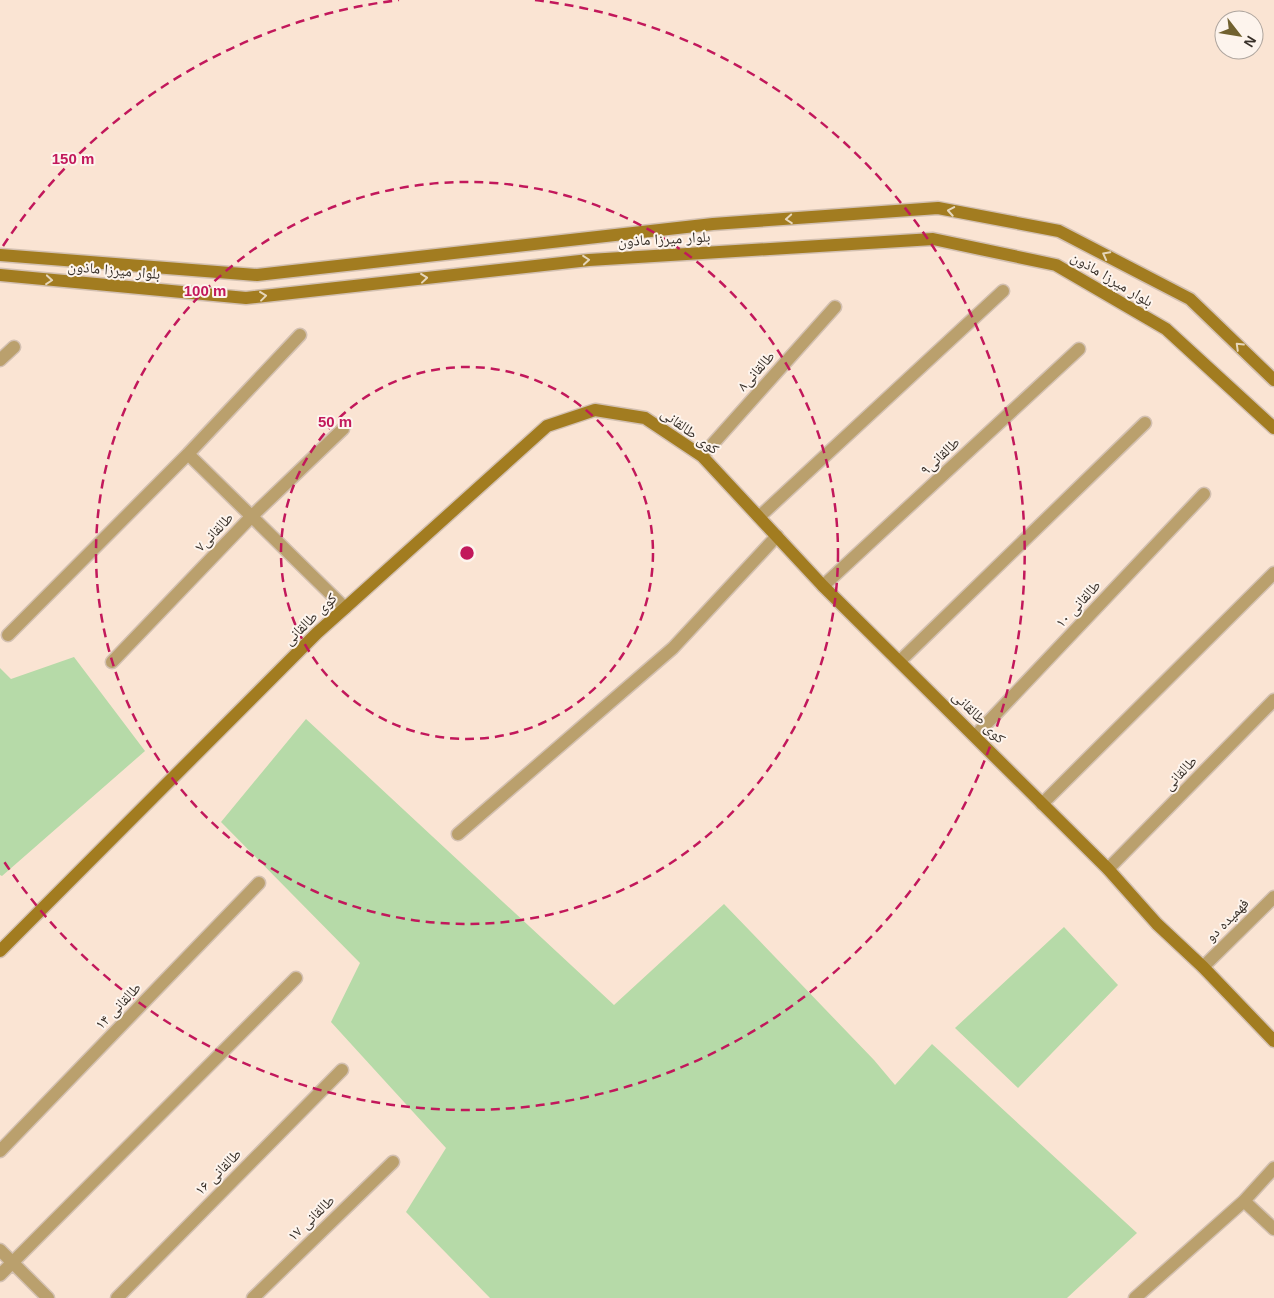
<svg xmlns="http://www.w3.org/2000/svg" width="1274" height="1298" font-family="Helvetica,'Noto Naskh Arabic',sans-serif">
	<rect width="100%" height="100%" fill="#fae4d3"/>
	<path fill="#b6daa8" d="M74,657l71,94 -143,125 -2,-1v-207l11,11z
		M306,719l308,286 110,-101 150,156 21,25 37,-41 205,189 -70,65h-577l-84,-86 40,-64 -115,-126 29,-59 -139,-141z
		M1064,927l54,58 -100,103 -63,-60z"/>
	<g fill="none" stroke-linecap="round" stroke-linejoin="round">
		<defs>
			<path id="street" d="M0,360l14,-13
				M188,454l157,154
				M702,456l133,-149
				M759,517l244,-226
				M823,586l256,-237
				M8,635l180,-181 112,-119
				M900,661l245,-238
				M112,662l139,-145 92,-88
				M975,736l229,-242
				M1042,804l232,-231
				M458,834l215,-186 104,-112
				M1108,869l166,-169
				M1203,967l71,-70
				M0,1151l259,-268
				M1244,1201l30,28
				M0,1250l48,48
				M0,1275l296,-297
				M117,1298l225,-228
				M253,1298l140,-136
				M1135,1298l109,-97 30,-33"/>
			<path id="secondary" d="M0,255l257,20 456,-51 225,-16 121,23 131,68 84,81
				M0,275l246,23 343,-38 344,-21 123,26 110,64 108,99
				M0,951l317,-318 28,-25 202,-182 48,-16 50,8 57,38 121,130 285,283 49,55 46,43 71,74"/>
		</defs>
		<use href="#street" stroke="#d3c0b1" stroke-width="15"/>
		<use href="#secondary" stroke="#d3c0b1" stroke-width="15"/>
		<use href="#street" stroke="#baa06d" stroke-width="12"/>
		<use href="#secondary" stroke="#a27c20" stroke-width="12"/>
	</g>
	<defs><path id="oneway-chevron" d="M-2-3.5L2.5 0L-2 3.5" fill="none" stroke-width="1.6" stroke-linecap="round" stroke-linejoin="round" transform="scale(1.25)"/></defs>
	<g stroke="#e6d6ba">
		<use href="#oneway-chevron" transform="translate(951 211) rotate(-170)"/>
		<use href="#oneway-chevron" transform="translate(789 219) rotate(176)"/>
		<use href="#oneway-chevron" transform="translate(1106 255) rotate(-152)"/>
		<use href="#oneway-chevron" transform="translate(586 260) rotate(-5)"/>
		<use href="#oneway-chevron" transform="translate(424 278) rotate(-6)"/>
		<use href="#oneway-chevron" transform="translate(49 280) rotate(5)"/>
		<use href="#oneway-chevron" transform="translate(263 296) rotate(-7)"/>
		<use href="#oneway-chevron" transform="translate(1239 346) rotate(-136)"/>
	</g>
	<g fill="none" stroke="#c2185b" stroke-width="2.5" stroke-dasharray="9 6">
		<circle cx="467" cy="553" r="186"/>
		<circle cx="467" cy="553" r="371"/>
		<path d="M3 246A557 557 0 0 1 399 0M535 0A557 557 0 1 1 3 860"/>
	</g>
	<g text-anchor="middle" stroke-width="4" stroke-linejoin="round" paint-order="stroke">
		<g font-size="15" fill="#372f28" stroke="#fdf4ed">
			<text transform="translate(664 239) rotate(-3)" y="5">بلوار میرزا ماذون</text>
			<text transform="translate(114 270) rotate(5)" y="5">بلوار میرزا ماذون</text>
			<text transform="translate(1112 279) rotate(31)" y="5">بلوار میرزا ماذون</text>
			<text transform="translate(756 371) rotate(-48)" y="5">طالقانی۸</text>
			<text transform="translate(690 431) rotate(36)" y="5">کوی طالقانی</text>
			<text transform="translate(940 456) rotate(-43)" y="5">طالقانی۹</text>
			<text transform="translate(214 532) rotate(-46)" y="5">طالقانی۷</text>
			<text transform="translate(1078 604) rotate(-47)" y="5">طالقانی ۱۰</text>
			<text transform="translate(310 619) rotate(-44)" y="5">کوی طالقانی</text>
			<text transform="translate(979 717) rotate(45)" y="5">کوی طالقانی</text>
			<text transform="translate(1180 773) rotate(-46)" y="5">طالقانی</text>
			<text transform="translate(1227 920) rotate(-45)" y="5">فهمیده دو</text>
			<text transform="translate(118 1006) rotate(-46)" y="5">طالقانی ۱۴</text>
			<text transform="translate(218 1172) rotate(-45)" y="5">طالقانی ۱۶</text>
			<text transform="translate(311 1218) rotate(-44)" y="5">طالقانی ۱۷</text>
		</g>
	</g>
	<circle cx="467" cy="553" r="8" fill="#c2185b" stroke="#fdf4ed" stroke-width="2.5"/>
	<g font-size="15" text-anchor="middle" font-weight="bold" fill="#c2185b" stroke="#fdf4ed" stroke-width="4" stroke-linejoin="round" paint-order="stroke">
		<text x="73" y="164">150 m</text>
		<text x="205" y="296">100 m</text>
		<text x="335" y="427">50 m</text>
	</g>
	<g transform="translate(1239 35) rotate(121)"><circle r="24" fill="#fdf4ed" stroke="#aea59e"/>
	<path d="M0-4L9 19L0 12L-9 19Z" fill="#71612f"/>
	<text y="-8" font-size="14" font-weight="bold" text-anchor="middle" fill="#372f28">N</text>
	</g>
</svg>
